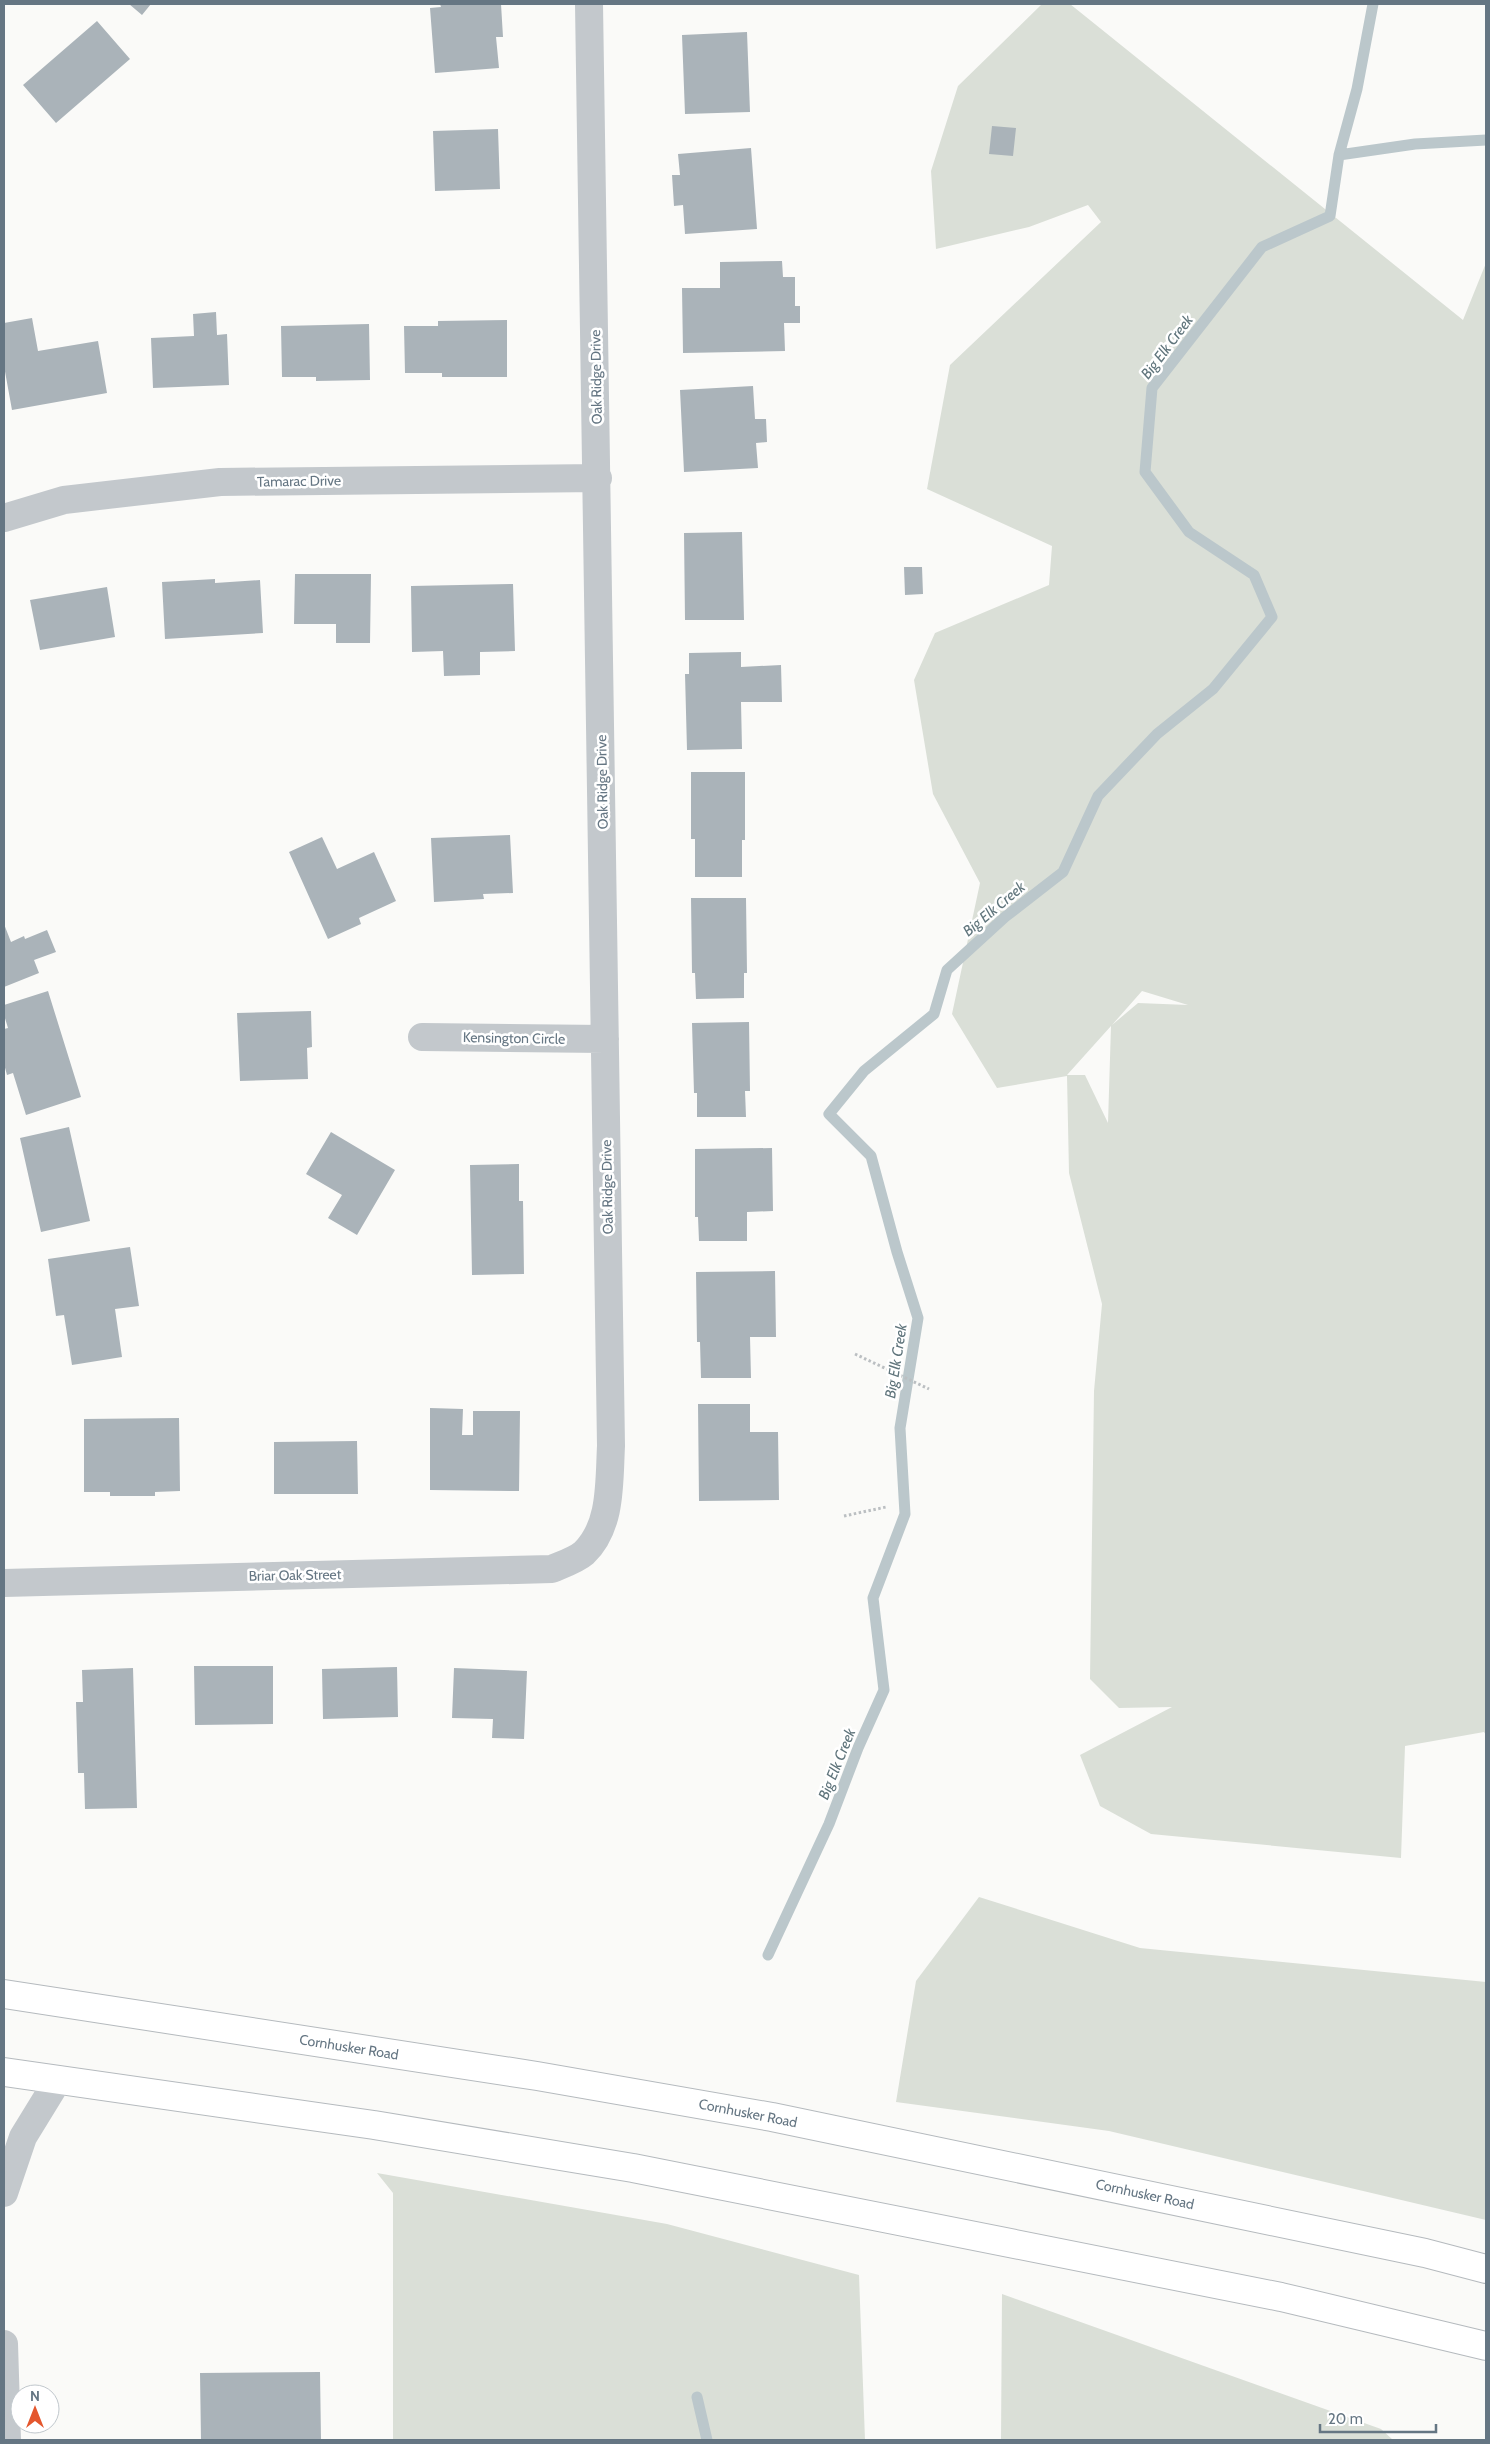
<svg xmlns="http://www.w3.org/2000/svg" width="1490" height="2444" font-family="Cabin,sans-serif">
	<rect width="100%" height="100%" fill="#fafaf8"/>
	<path fill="#dadfd7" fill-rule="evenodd" d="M1042,4h28l393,316 23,-57v1472l-2,-3 -79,14 -4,112 -250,-24 -51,-28 -20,-51 92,-48 -53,1 -29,-29 4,-288 8,-87 -33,-131 -2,-97 -70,12 -45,-74 28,-131 -47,-89 -19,-114 21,-47 114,-48 3,-39 -125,-57 23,-124 151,-143 -13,-17 -59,22 -93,22 -5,-78 27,-85zM1142,991l46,14 -50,-2 -26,22zM1111,1026l-3,97 -23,-48h-18z
		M979,1897l161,51 346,34v238l-377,-89 -213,-29 20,-121z
		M377,2173l290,51 192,51 6,165h-472v-247z
		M1002,2294l379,135 12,11h-392z"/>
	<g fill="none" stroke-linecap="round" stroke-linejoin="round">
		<path stroke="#bbc7cb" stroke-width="11" d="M1339,155l76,-11 71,-4
			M768,1955l61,-131 29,-76 26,-58 -11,-92 32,-84 -5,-86 18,-110 -21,-66 -26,-96 -42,-42 35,-43 70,-57 13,-44 58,-53 58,-45 35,-76 59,-62 56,-45 59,-72 -18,-42 -65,-43 -44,-60 7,-84 110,-141 68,-31 9,-61 18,-66 16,-85
			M697,2397l10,43"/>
	</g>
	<path fill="#aab3b9" d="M129,4h22l-9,11z
		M440,4h61l2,33h-7l3,31 -64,5 -5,-65 11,-1z
		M97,21l33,38 -74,64 -33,-38z
		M747,32l3,80 -65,2 -3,-79z
		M992,126l24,2 -3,28 -24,-2z
		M498,129l2,60 -65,2 -2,-60z
		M751,148l6,81 -72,5 -2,-29 -9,1 -2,-31h8l-2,-21z
		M782,261l1,16h12v29h5v17h-16l1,28 -102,2 -1,-65h38v-26z
		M216,312l1,23 10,-1 2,51 -76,3 -2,-50 43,-2 -1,-22z
		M32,318l6,33 60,-10 9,52 -95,17 -8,-44v-43z
		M507,320v57h-65v-4h-37l-1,-47h34v-5z
		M369,324l1,56 -54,1v-4h-34l-1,-51z
		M753,386l2,33h11l1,23 -11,1 2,25 -74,4 -4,-82z
		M742,532l2,88h-59l-1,-87z
		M904,567h18l1,27 -18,1z
		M295,574h76l-1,69h-34v-19h-42z
		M215,579v4l45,-3 3,53 -98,6 -3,-57z
		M513,584l2,67 -35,1v23l-36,1 -1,-25 -31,1 -1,-66z
		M107,587l8,50 -75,13 -10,-50z
		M741,652v15l40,-2 1,37h-41l1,47 -55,1 -2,-76h4v-21z
		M691,772h54v68h-3v37h-47v-38h-4z
		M510,835l3,58 -30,1 1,5 -50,3 -3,-64z
		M322,837l15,32 37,-17 22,49 -37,17 2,6 -33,15 -39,-87z
		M691,898h55l1,75h-3v25l-48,1 -1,-26h-3z
		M4,924l7,18 13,-6 1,3 22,-9 9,22 -22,8 5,13 -35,14z
		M48,991l33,106 -55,18 -13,-42 -6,2 -3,-11v-35l4,-1 -4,-13v-10z
		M311,1011l1,36 -5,1 1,31 -68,2 -3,-68z
		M749,1022l1,69h-5l1,26h-49v-24h-3l-2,-70z
		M69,1127l21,94 -49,11 -21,-94z
		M331,1132l64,38 -38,65 -29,-17 14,-23 -36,-21z
		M772,1148l1,63 -26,1v29h-48l-1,-24h-3v-68z
		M519,1164v37h4l1,73 -52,1 -2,-110z
		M130,1247l9,59 -24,3 7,48 -50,8 -8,-50 -8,1 -8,-57z
		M775,1271l1,66h-26l1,41h-50l-1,-36h-3l-1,-70z
		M698,1404h52v28h28l1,68 -80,1z
		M430,1408l33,1 -1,26h11v-24h47l-1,80 -89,-1z
		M179,1418l1,73 -25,1v4h-45v-4h-26v-73z
		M357,1441l1,53h-84v-52z
		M194,1666h79v58l-78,1z
		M397,1667l1,50 -75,2 -1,-50z
		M133,1668l4,140 -52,1 -1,-36h-6l-2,-71h7l-1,-32z
		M454,1668l73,3 -3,68 -32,-1 1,-19 -41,-1z
		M320,2372l1,68h-120l-1,-67z"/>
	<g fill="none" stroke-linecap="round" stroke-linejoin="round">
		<defs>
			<path id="primary" d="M4,1994l533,82 235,41 653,136 61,16
				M4,2072l370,53 259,43 648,129 205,49"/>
		</defs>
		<use href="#primary" stroke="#b5babe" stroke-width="30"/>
		<path stroke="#bbbfc2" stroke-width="3" stroke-dasharray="2.5 2.5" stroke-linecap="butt" d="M855,1354l74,35
			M844,1516l42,-9"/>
		<path stroke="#c3c8cc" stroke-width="28" d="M4,518l60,-18 156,-18 378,-4
			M422,1037l183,2
			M4,1583l548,-14c9,-4 24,-9 32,-16 28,-27 25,-71 27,-107l-22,-1442
			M4,2193l19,-56 35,-57
			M4,2344l3,96"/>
		<use href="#primary" stroke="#fff" stroke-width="28"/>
	</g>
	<g text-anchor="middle" stroke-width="5" stroke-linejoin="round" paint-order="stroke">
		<g font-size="14" fill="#657683" stroke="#fff">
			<text transform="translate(596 377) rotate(-91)" y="5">Oak Ridge Drive</text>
			<text transform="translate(299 481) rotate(-1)" y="5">Tamarac Drive</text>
			<text transform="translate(602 782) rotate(-91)" y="5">Oak Ridge Drive</text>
			<text transform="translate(514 1038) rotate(1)" y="5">Kensington Circle</text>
			<text transform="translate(607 1187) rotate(-91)" y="5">Oak Ridge Drive</text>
			<text transform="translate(295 1575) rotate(-1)" y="5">Briar Oak Street</text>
			<text transform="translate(349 2047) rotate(9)" y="5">Cornhusker Road</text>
			<text transform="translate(748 2113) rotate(11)" y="5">Cornhusker Road</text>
			<text transform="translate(1145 2194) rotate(12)" y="5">Cornhusker Road</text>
		</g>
		<g font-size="15" font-style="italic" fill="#60757c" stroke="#fff">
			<text transform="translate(1167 347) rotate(-53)" y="5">Big Elk Creek</text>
			<text transform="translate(994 909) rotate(-40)" y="5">Big Elk Creek</text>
			<text transform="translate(896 1361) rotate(-81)" y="5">Big Elk Creek</text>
			<text transform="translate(837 1764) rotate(-68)" y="5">Big Elk Creek</text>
		</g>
	</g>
	<rect width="1490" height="2444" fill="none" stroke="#657683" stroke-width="10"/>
	<g transform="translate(35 2409)"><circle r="24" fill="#ffffff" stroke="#c1c8cd"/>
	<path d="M0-4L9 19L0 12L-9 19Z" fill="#e4572e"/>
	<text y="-8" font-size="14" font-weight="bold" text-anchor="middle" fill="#657683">N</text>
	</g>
	<path d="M1320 2424v8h116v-8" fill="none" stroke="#657683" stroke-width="2.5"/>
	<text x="1328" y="2424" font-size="15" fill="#657683" stroke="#ffffff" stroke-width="4" paint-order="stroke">20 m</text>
</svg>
